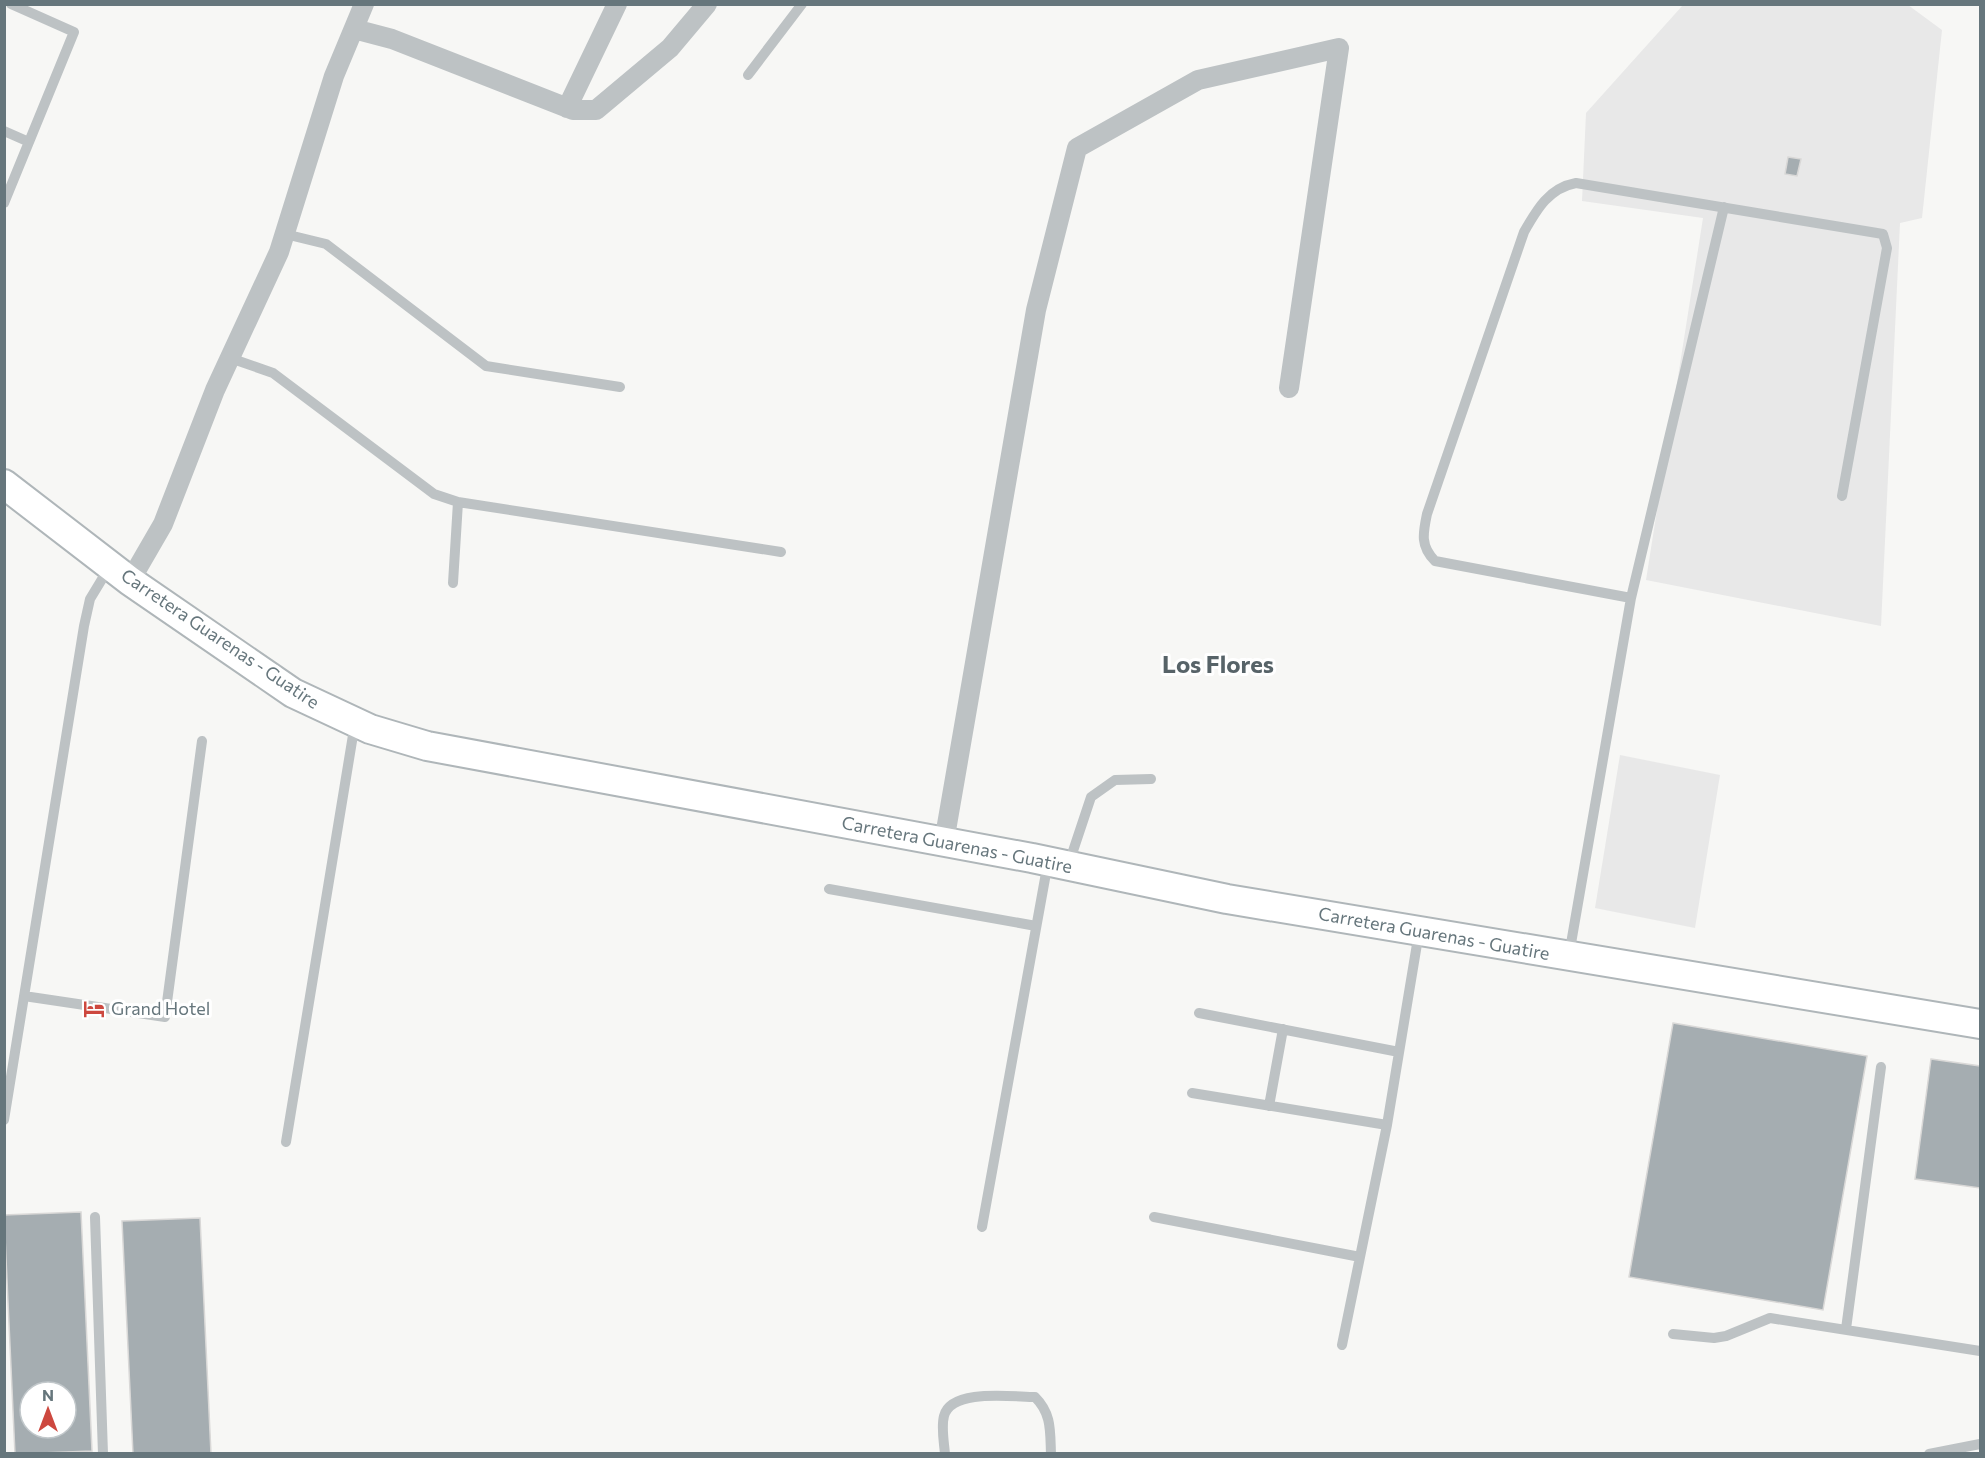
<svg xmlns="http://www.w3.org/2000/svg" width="1985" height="1458" font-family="Commissioner,sans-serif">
	<rect width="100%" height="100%" fill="#f7f7f5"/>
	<path fill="#e8e8e8" d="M1683,5h225l34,25 -20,188 -22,5 -19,403 -235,-46 57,-362 -121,-17 4,-88z
		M1620,755l100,20 -25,153 -100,-20z"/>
	<path fill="#a5adb1" stroke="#d9d8d7" stroke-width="1.5" fill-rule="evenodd" d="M1788,157l13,2 -4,17 -12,-2z
		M1673,1023l194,33 -44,254 -194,-33z
		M1931,1059l49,7v122l-65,-9z
		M81,1212l11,239 -77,3 -11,-239zM30,1392h36v36h-36z
		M200,1218l11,236h-78l-11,-233z"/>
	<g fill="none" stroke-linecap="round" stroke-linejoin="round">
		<defs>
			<path id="secondary" d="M4,484l126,97 163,112 77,36 57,17 605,112 195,41 753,125"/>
		</defs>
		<use href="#secondary" stroke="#afb6b9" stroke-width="32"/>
		<path stroke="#bdc2c4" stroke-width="10" d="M748,75l54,-71
			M4,131l25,11
			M4,203l70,-171 -63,-28
			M285,234l41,10 160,122 134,21
			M230,358l43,15 161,121 24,8 323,50
			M453,583l5,-81
			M1631,598l-196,-37c-15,-15 -12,-28 -8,-47l97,-282c13,-23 25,-44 52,-49l307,51 4,14 -45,248
			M1068,866l23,-69 24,-17 36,-1
			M829,889l207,37
			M1569,955l62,-357 93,-391
			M24,996l141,21 37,-276
			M1199,1013l200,39
			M1192,1093l195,32
			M1269,1106l14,-77
			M4,1120l80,-494 6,-27 20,-33
			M286,1142l69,-419
			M95,1217l8,237
			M1154,1217l206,40
			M982,1227l66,-365
			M1846,1329l35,-262
			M1673,1334l41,4 12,-2 44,-18 210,33
			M1342,1345l45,-220 32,-193
			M945,1454c-1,-12 -4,-27 -1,-38 7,-28 69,-19 91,-19 17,17 15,34 16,57
			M1929,1454l51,-10"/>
		<path stroke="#bdc2c4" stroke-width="20" d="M354,29l38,10 181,71h23l74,-62 37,-44
			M567,108l50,-104
			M130,581l33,-57 52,-134 64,-138 55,-176 30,-72
			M944,842l92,-532 41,-162 121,-68 141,-32 -50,340"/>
		<use href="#secondary" stroke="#fff" stroke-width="28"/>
	</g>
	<defs>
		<symbol id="hotel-bare" viewBox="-9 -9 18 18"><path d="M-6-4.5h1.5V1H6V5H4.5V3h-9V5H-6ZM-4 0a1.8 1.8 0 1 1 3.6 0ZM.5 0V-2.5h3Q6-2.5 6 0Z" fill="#cd483f" stroke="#fff" stroke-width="2.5" paint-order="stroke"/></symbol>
	</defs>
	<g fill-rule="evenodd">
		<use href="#hotel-bare" x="79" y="994" width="30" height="30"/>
	</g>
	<g text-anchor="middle" stroke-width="6" stroke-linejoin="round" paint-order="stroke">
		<g font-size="18" fill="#66767c" stroke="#fff">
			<text transform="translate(220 639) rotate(34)" y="6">Carretera Guarenas - Guatire</text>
			<text transform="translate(957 845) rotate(11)" y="6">Carretera Guarenas - Guatire</text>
			<text transform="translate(1434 934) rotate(10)" y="6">Carretera Guarenas - Guatire</text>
		</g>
		<g font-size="18" fill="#66767c" stroke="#fff" text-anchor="start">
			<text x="111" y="1015">Grand Hotel</text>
		</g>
		<g font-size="24" font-weight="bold" fill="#576368" stroke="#fff">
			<text x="1218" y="673">Los Flores</text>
		</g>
	</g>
	<rect width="1985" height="1458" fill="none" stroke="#66767c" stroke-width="12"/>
	<g transform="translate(48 1410)"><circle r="28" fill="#ffffff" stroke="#c2c8cb" stroke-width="1.5"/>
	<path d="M0-4.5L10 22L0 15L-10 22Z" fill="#cd483f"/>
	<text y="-9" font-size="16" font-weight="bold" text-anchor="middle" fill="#66767c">N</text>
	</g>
</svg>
